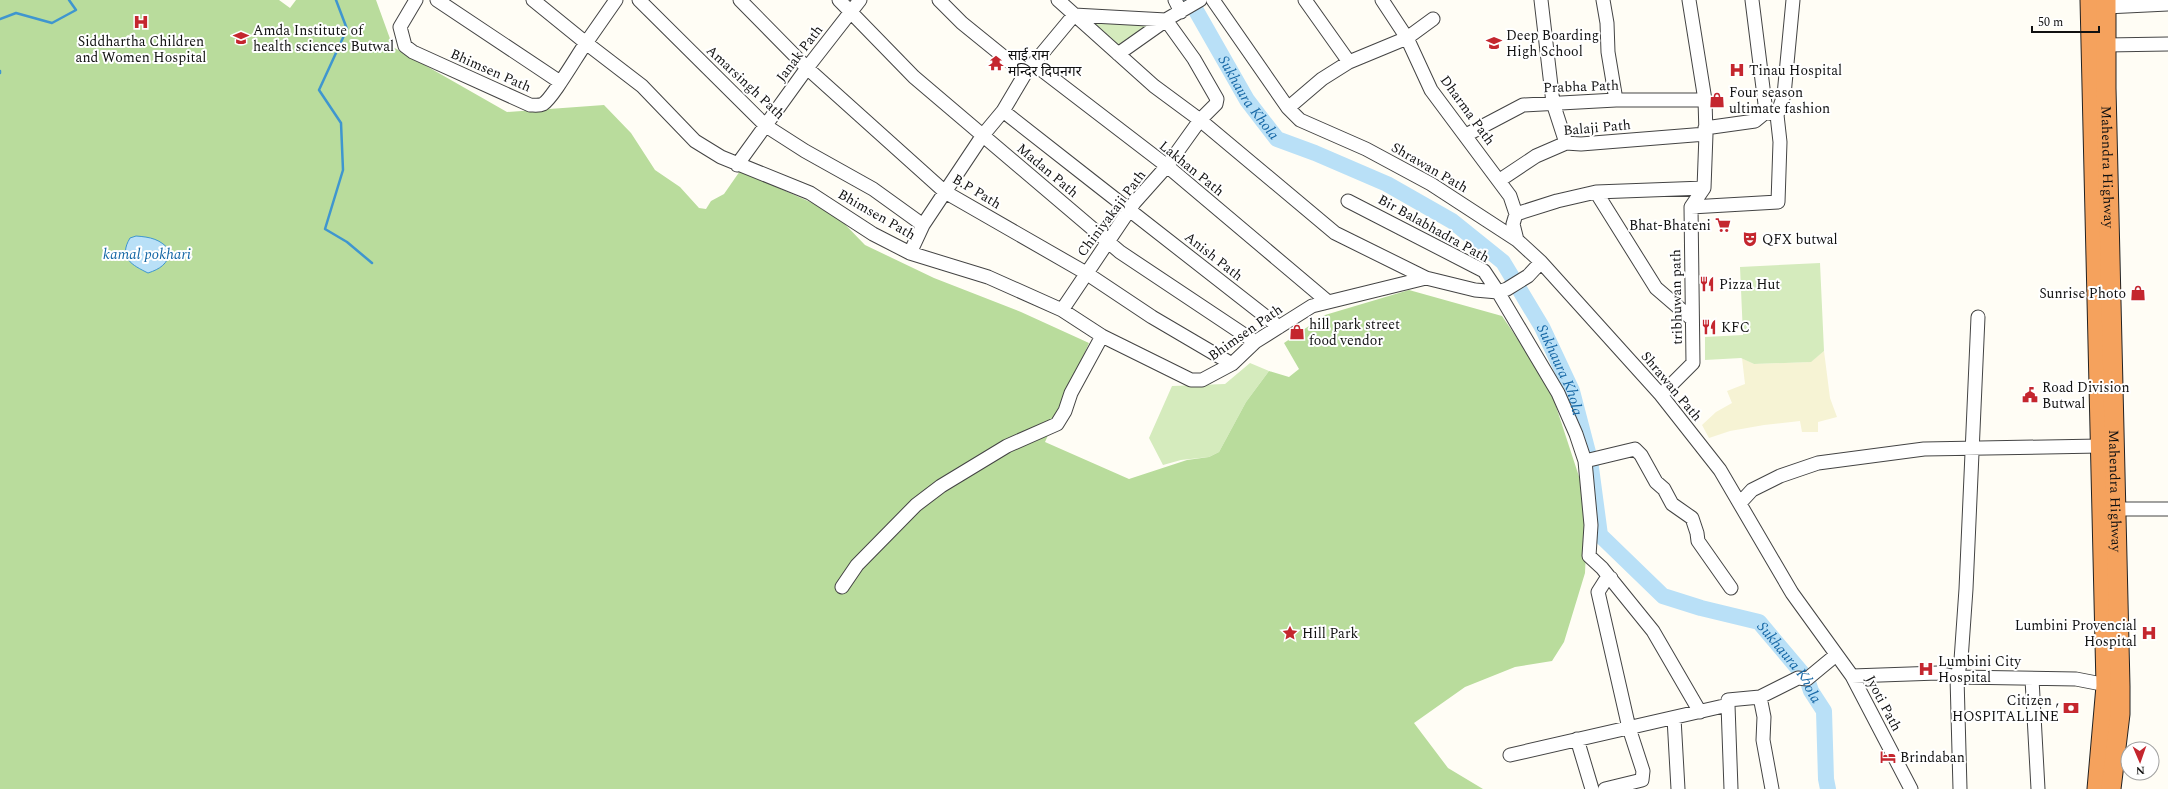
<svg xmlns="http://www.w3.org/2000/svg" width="2168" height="789" font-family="Spectral,'Noto Sans Devanagari',serif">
	<rect width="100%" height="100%" fill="#fffdf5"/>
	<path fill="#f6f3d4" d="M1824,351l6,47 7,19 -19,5v10h-16l-2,-11 -36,4 -34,6 -21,7 -7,-13 14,-13 16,-9 -5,-12 18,-7 -3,-26 12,6 56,-2z"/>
	<path fill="#d5ebbd" d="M1074,15l95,3 -51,36z
		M1820,263l4,88 -13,11 -57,2 -13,-6 -36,2v-23l38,-2 -3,-68z
		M1250,363l19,8 -23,31 -27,50 -10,5 -28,3 -18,5 -14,-27 23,-52 53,-2z"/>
	<path fill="#b9dc9c" d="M0,0h279l11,8 6,-8h80l17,47 114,65 97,-7 27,28 24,37 25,17 19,21 7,1 5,-8 13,-7 16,-23 93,41 32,33 69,33 87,34 68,31 -44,99 84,37 58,-19 22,-3 10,-5 27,-50 23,-31 20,6 10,-8 -15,-26 41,-28 84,-25 93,26 47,69 39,119 -3,69 -21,69 -12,19 -37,6 -50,20 -51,36 34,45 35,21h-1483z"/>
	<path fill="#b9e0f7" stroke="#3f96cf" d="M136,236c14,1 25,3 34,15 -2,13 -10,18 -22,22 -16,-8 -30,-15 -18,-35z"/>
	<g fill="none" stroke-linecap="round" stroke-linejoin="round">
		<path stroke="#3f96cf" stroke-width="2.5" d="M336,0l11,29 -28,61 22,33 2,47 -18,59 22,13 25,21
			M0,19l16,-6 36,10 24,-13 -7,-10
			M0,71v2"/>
		<path stroke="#b9e0f7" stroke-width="16" id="s1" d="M1190,0l57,100 30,39 38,14 72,31 65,37 51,41 39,65 30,64 18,69 10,75 63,61 38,12 58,14 48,57 4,12 13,20 2,68 2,10"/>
		<defs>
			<path id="minor" d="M416,0l-16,27 5,19 8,6 117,53c4,0 9,1 13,-1 9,-5 35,-50 43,-61l56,43 53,55 26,16 89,36 63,41 37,19 78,24 74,33 40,26 89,44h11l30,-16 23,-22 57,-36 114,-28
				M437,0l123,82
				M533,0l53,43 30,-43
				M639,0l127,126 39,25 68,38 50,36
				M740,0l67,68 138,124 141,81 66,44 80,47
				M839,0l75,77 206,175 135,90
				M939,0l23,23 63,51
				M1058,0l96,86 46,34 135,113 91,45 49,12 23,2 9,-3 21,-13 13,-14
				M1175,0l6,12
				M1213,0l75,108 12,12 66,29 65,35 86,56 24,22 120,133 59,75 72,123 60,83 59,113
				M1305,0l44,62
				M1382,0l25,38 24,52 79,106 6,18 -3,10 4,16
				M1541,0l12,103 13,40
				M1603,0l4,23 1,29 8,48
				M2106,7l62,-3
				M2106,45l62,-1
				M1118,54l51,-36 31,-18
				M1034,64l133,102 160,135
				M1288,108l34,-29 27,-17 58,-24 26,-19
				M1003,111c92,72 183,144 276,216
				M1777,115l7,-20 9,-95
				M1705,128l50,-7 11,-9
				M1466,135l57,-30 93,-5h89
				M737,165l70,-97 53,-68
				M1500,180l36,-24 30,-13 15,1 125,-10
				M1596,192l60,96 36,31
				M1348,201l136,70 14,21 60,101 18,41 9,27 6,64 -2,31 13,12 51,63 47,81
				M1691,207l87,-5 2,-60 -3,-27 -11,-3 -14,-112
				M1516,214l41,-13 39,-9 108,-4
				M910,253l13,-28 60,-90 20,-24 22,-37 49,-59 92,5 28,39 23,40 -1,5 -16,16 -33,46 -33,37 -72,107
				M1661,395l32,-32 -2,-156 13,-19 2,-54 -1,-34 -16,-100
				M1585,461l50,-12 6,6 15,27 8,7 8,15 20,14 5,15 1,8 33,47
				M1740,503l12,-13 28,-14 38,-13 106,-14 176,-3
				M2116,509h52
				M842,587l15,-22 59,-60 25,-19 66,-40 50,-22 8,-13 6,-18 31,-57
				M1852,676l86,-3 19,4 119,2 36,7
				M2032,679l6,110
				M1760,697l4,20 -1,23 9,49
				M1728,705l3,84
				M1674,718l4,71
				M1577,739l15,50
				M1510,755l218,-50v-5l32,-3 38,-19 9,1 29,-24
				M1605,789l37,-9 1,-9 -14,-43 -31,-136 7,-11 6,-3
				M1960,789l-3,-112 4,-17 5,-71 12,-272"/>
			<g id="highway">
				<path d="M2090,0l16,686 -9,103"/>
				<path id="s2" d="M2106,0v88l14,598v28l-9,75"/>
			</g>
		</defs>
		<use href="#minor" stroke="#444" stroke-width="15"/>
		<use href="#highway" stroke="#222" stroke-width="21"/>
		<use href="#minor" stroke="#fff" stroke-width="13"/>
		<use href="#highway" stroke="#f5a25d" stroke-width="19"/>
	</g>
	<defs>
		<symbol id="hospital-bare" viewBox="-9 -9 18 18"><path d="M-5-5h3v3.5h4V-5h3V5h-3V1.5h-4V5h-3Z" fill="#c4262e" stroke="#fff" stroke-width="2.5" paint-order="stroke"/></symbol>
		<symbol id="university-bare" viewBox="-9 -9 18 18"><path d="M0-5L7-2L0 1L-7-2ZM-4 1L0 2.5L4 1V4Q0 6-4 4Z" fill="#c4262e" stroke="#fff" stroke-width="2.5" paint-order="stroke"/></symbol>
		<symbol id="school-bare" viewBox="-9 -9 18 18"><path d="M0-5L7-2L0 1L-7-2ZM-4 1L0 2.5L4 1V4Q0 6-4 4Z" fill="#c4262e" stroke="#fff" stroke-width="2.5" paint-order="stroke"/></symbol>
		<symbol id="temple-bare" viewBox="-9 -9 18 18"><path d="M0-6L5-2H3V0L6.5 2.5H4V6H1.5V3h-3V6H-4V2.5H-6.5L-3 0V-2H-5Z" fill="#c4262e" stroke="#fff" stroke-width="2.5" paint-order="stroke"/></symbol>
		<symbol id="shop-bare" viewBox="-9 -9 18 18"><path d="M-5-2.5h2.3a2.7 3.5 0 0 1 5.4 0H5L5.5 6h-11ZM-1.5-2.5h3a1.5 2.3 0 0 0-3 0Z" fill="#c4262e" stroke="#fff" stroke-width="2.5" paint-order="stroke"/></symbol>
		<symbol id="supermarket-bare" viewBox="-9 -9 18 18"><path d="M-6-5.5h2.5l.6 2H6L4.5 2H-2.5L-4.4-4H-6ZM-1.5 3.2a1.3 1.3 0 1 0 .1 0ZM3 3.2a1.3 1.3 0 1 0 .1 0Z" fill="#c4262e" stroke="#fff" stroke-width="2.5" paint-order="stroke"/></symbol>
		<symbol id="theatre-bare" viewBox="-9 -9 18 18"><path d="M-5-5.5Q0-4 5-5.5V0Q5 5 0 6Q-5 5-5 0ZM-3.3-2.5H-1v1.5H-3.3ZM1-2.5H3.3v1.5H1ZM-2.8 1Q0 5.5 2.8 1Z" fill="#c4262e" stroke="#fff" stroke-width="2.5" paint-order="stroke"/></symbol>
		<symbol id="restaurant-bare" viewBox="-9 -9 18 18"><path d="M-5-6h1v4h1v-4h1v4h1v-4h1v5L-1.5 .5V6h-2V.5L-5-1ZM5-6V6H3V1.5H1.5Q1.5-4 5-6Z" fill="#c4262e" stroke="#fff" stroke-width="2.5" paint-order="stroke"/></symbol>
		<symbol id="civic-bare" viewBox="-9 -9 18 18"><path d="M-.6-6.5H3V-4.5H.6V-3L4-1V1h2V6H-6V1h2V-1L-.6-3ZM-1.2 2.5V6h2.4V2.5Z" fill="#c4262e" stroke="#fff" stroke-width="2.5" paint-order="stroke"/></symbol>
		<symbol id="sight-bare" viewBox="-9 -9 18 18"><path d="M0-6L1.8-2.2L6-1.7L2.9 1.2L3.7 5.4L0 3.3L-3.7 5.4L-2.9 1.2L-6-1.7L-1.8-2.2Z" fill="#c4262e" stroke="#fff" stroke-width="2.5" paint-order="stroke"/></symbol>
		<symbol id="bank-bare" viewBox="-9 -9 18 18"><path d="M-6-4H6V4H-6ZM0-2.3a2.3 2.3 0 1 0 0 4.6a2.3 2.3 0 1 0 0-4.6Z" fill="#c4262e" stroke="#fff" stroke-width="2.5" paint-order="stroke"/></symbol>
		<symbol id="hotel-bare" viewBox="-9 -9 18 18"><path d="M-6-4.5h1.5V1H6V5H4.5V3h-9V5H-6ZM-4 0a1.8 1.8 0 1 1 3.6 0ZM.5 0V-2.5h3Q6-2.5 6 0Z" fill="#c4262e" stroke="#fff" stroke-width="2.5" paint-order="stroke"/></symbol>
	</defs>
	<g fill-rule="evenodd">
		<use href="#hospital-bare" x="130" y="11" width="22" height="22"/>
		<use href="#university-bare" x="230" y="27" width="22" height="22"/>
		<use href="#school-bare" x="1483" y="32" width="22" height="22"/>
		<use href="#temple-bare" x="985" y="52" width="22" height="22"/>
		<use href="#hospital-bare" x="1726" y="59" width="22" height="22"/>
		<use href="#shop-bare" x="1706" y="89" width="22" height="22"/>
		<use href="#supermarket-bare" x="1712" y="214" width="22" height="22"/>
		<use href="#theatre-bare" x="1739" y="228" width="22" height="22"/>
		<use href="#restaurant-bare" x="1696" y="273" width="22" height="22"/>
		<use href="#shop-bare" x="2127" y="282" width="22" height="22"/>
		<use href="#restaurant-bare" x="1698" y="316" width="22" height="22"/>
		<use href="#shop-bare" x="1286" y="321" width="22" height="22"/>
		<use href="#civic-bare" x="2019" y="384" width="22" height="22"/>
		<use href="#sight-bare" x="1279" y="622" width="22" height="22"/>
		<use href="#hospital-bare" x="2138" y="622" width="22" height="22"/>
		<use href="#hospital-bare" x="1915" y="658" width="22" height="22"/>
		<use href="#bank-bare" x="2060" y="697" width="22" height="22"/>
		<use href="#hotel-bare" x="1877" y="746" width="22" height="22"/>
	</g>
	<g text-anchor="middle" stroke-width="4" stroke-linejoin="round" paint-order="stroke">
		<g font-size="14" fill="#111" stroke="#fff" text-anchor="start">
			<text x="253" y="35">Amda Institute of<tspan x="253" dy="16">health sciences Butwal</tspan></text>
			<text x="1506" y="40">Deep Boarding<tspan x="1506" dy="16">High School</tspan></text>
			<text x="141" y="46" text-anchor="middle">Siddhartha Children<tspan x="141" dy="16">and Women Hospital</tspan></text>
			<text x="1008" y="60">साई राम<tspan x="1008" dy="16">मन्दिर दिपनगर</tspan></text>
			<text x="1749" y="75">Tinau Hospital</text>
			<text x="1729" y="97">Four season<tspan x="1729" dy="16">ultimate fashion</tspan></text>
			<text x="1711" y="230" text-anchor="end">Bhat-Bhateni</text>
			<text x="1762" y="244">QFX butwal</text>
			<text x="1719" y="289">Pizza Hut</text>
			<text x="2126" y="298" text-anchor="end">Sunrise Photo</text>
			<text x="1309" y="329">hill park street<tspan x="1309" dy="16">food vendor</tspan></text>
			<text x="1721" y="332">KFC</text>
			<text x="2042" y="392">Road Division<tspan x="2042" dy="16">Butwal</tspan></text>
			<text x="2137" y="630" text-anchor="end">Lumbini Provencial<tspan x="2137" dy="16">Hospital</tspan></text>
			<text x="1302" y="638">Hill Park</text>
			<text x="1938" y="666">Lumbini City<tspan x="1938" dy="16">Hospital</tspan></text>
			<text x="2059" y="705" text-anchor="end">Citizen ,<tspan x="2059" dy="16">HOSPITALLINE</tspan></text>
			<text x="1900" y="762">Brindaban</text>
		</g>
		<g font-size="14" fill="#111" stroke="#fff">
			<text transform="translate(799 53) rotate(-53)" y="5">Janak Path</text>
			<text transform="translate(491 70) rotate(24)" y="5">Bhimsen Path</text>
			<text transform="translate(746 82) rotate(43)" y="5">Amarsingh Path</text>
			<text transform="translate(1581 86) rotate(-2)" y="5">Prabha Path</text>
			<text transform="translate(1468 110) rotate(54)" y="5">Dharma Path</text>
			<text transform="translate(1597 127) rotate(-5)" y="5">Balaji Path</text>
			<text transform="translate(1430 167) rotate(30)" y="5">Shrawan Path</text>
			<text dy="5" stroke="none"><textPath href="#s2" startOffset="167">Mahendra Highway</textPath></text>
			<text transform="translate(1192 168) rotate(39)" y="5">Lakhan Path</text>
			<text transform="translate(1048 170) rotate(40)" y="5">Madan Path</text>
			<text transform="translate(977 191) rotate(31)" y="5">B.P Path</text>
			<text transform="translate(1111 213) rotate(-53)" y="5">Chiniyakaji Path</text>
			<text transform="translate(877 214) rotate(30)" y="5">Bhimsen Path</text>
			<text transform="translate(1434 228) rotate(29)" y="5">Bir Balabhadra Path</text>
			<text transform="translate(1214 256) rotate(38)" y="5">Anish Path</text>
			<text transform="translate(1676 297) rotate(-91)" y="5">tribhuwan path</text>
			<text transform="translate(1245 332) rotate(-35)" y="5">Bhimsen Path</text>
			<text transform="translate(1672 386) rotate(50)" y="5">Shrawan Path</text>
			<text dy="5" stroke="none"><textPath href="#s2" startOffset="491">Mahendra Highway</textPath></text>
			<text transform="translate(1884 703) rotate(62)" y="5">Jyoti Path</text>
		</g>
		<g font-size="15" font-style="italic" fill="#1768a6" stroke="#fff">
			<text dy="5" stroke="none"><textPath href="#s1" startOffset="114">Sukhaura Khola</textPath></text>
			<text x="147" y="259">kamal pokhari</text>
			<text dy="5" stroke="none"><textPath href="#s1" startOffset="546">Sukhaura Khola</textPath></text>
			<text dy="5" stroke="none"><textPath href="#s1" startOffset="955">Sukhaura Khola</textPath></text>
		</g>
	</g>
	<g transform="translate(2140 761) rotate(178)"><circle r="19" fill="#ffffff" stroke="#a0a0a0"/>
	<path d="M0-3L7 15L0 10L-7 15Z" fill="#c4262e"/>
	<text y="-6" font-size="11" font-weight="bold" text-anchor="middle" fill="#111111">N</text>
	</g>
	<path d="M2032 26v6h67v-6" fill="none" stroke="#111111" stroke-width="2"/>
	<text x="2038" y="26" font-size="12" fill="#111111" stroke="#ffffff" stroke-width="3" paint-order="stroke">50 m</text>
</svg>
